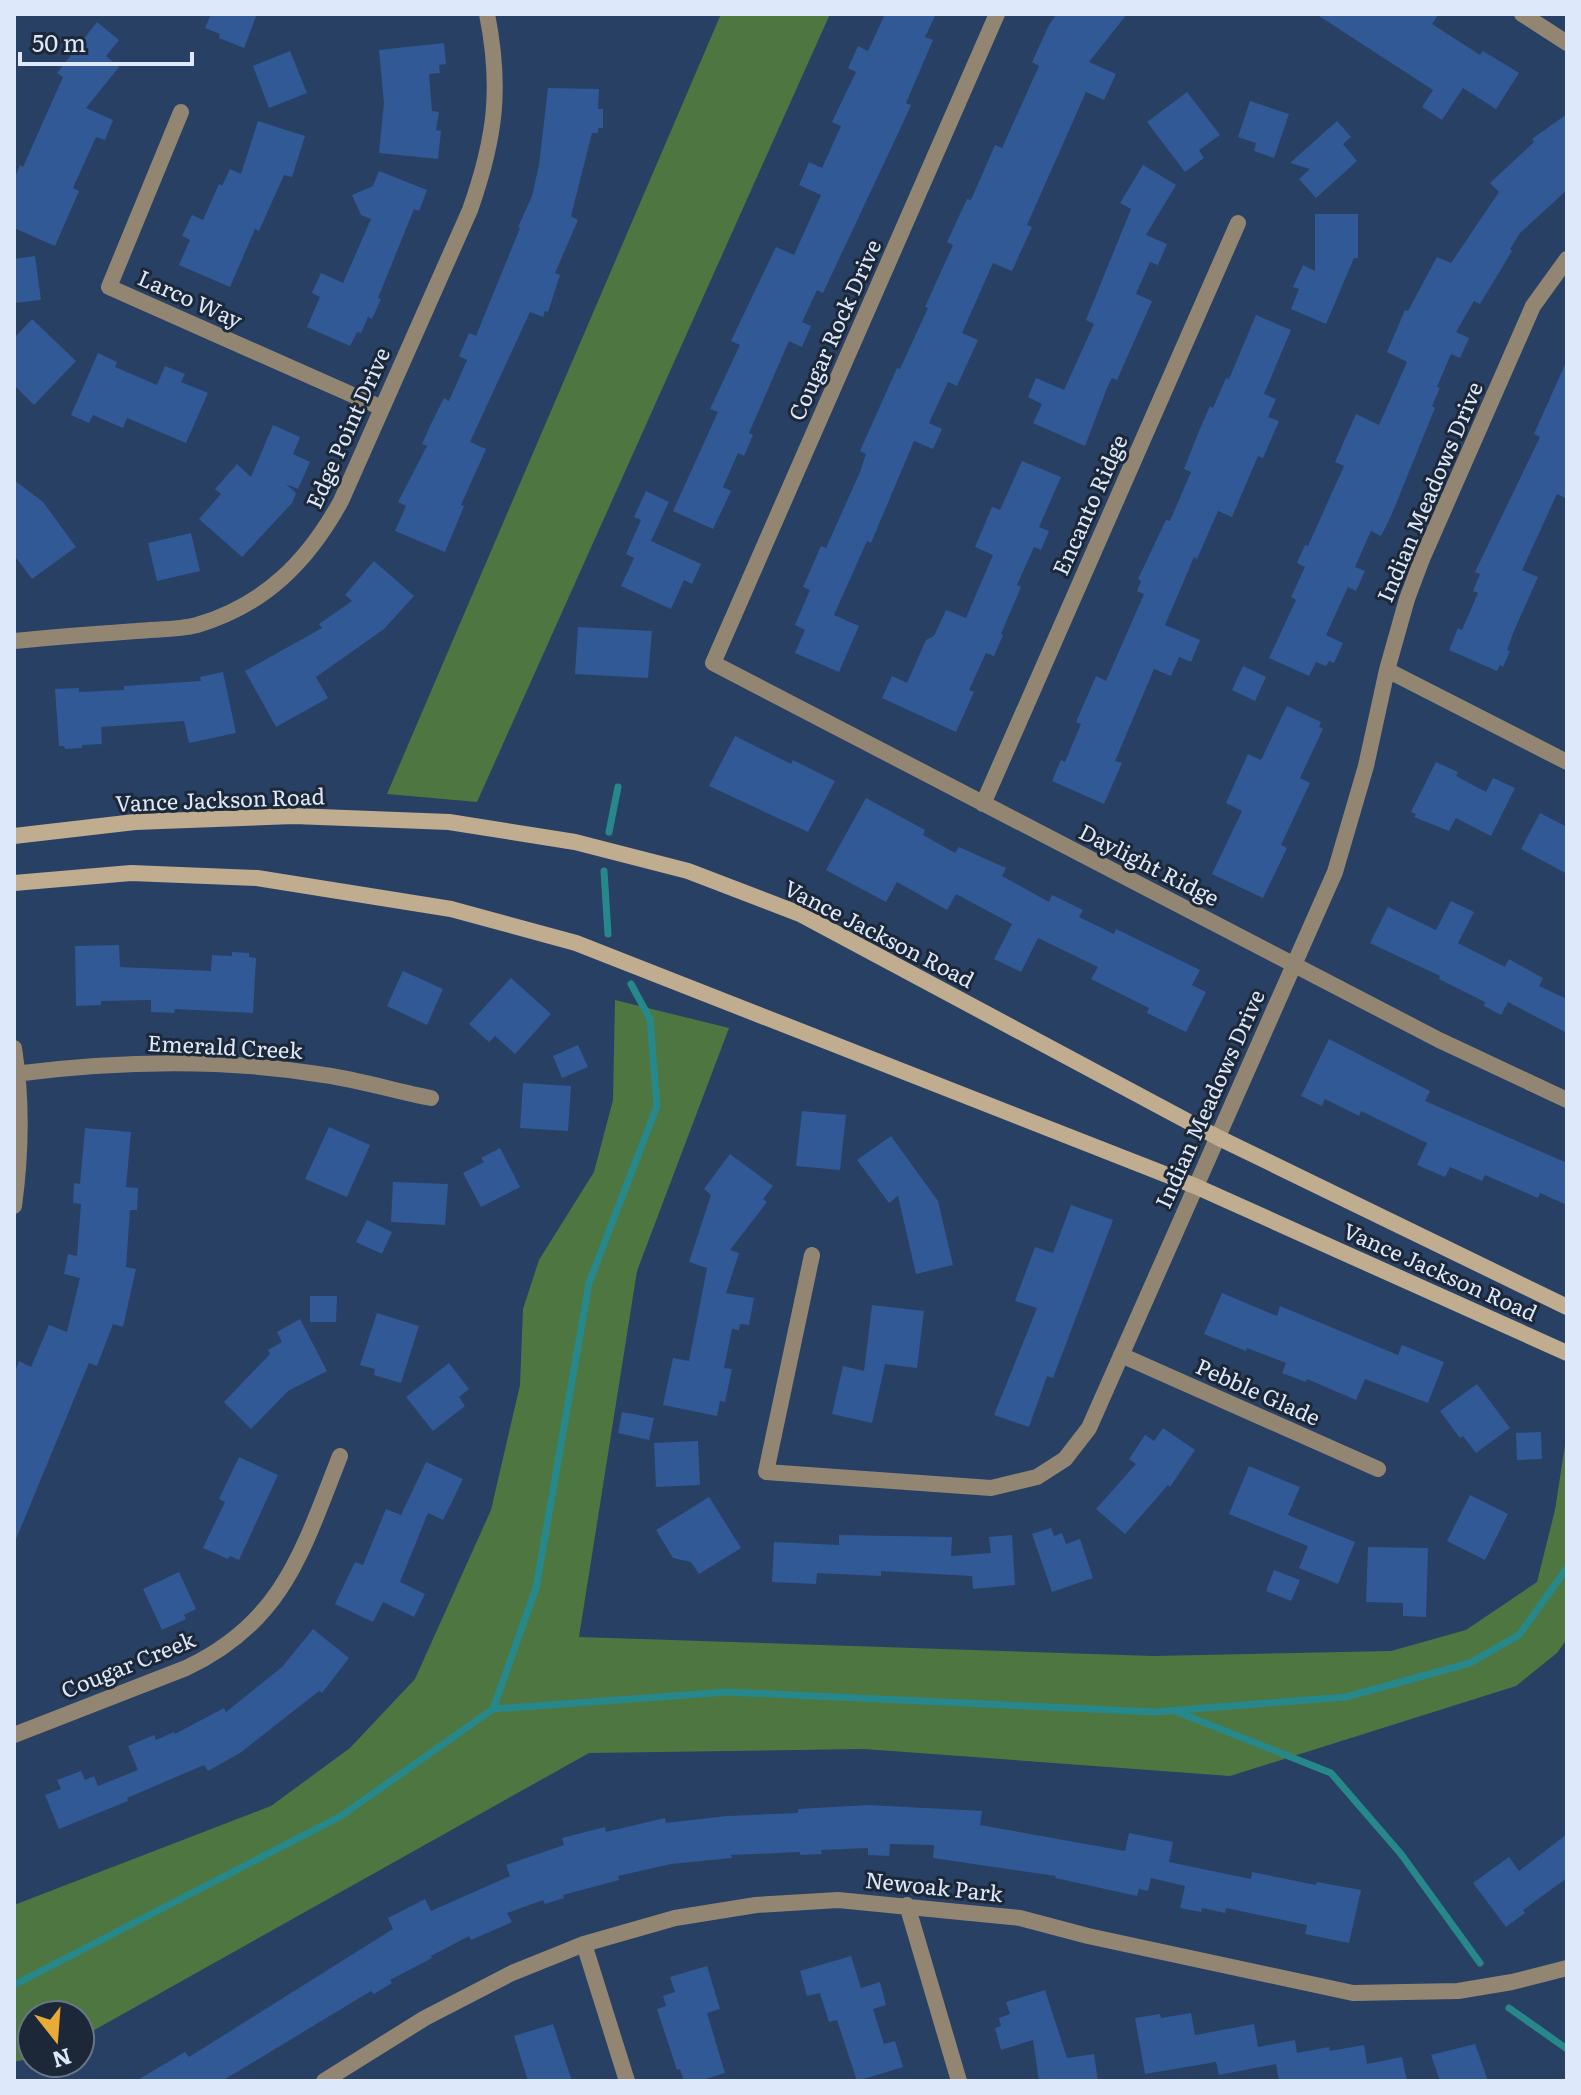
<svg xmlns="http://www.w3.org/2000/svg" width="1581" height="2095" font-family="Literata,serif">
	<rect width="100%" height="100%" fill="#284064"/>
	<path fill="#4e7640" d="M721,14h109l-353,788 -90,-8z
		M615,1000l114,28 -92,243 -58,366 574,19 238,-5 75,-21 71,-48 18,-72 12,-78v207l-10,14 -41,33 -286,90 -366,-27 -275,4 -509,285v-23h-48v43l-18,4v-157l257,-99 79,-58 65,-69 76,-169 29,-125 3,-76 16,-49 55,-88 19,-72z"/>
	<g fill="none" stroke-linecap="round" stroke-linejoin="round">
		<path stroke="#27888c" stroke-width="7" d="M609,832l9,-45
			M604,871l4,63
			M493,1709l235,-17 427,20 191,-15 124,-34 49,-28 48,-67
			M1175,1711l156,62 70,81 79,109
			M14,1985l327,-169 152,-107 43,-121 53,-305 68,-177 -7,-87 -19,-35
			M1509,2008l58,41"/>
	</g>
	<path fill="#305995" d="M211,14h46l-13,34 -25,-10 1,-4 -15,-6z
		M885,14h51l-11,23 8,3 -27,63 5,2 -9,20 -79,168 -6,-3 -15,32 9,4 -9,21 -13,-6 -40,92 4,2 -9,21 -6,-3 -15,34 8,4 -18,38 -40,-18 45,-99 -8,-3 30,-64 -9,-4 45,-94 18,8 27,-60 -22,-10 10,-23 13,6 19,-42 -9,-4 24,-50 -8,-4 10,-22 10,5z
		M1057,14h70l-38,48 27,12 -12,26 -18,-8 -59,133 5,2 -20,44 -19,-8 -31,70 16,7 -21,46 -9,-4 -19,41 13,6 -9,20 -19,-8 -43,102 -4,-2 -33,74 25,11 -20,46 -44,-19 10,-23 -10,-5 15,-35 -7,-3 18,-41 5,2 34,-76 6,-18 -6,-3 37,-83 3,1 28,-61 -3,-1 28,-62 -6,-3 20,-43 4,1 24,-55 7,3 37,-82 -7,-4 17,-37z
		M1316,14h123l-7,10 48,31 3,-4 36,22 -23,36 -33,-21 -21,32 -20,-13 11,-17z
		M97,22l22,18 -13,16 13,11 -33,41 27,12 -8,20 -9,-3 -23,51 6,3 -24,55 -41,-18v-49l6,-14 3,2 40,-90 -6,-4z
		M444,43l2,21 -7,1 1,8 -11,1 3,37 7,1 -3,18 5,1 -3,28 -59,-6 5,-50 -5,-53z
		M290,51l17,42 -38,15 -16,-42z
		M548,88l51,1 -1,20h5v19h-5v5h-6l-21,83 7,4 -23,53 5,2 -12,37 -3,-1 -2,6 -13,-5 -60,130 16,7 -25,56 3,1 -19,46 -50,-21 11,-25 -8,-4 29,-56 -5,-2 9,-20 13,-26 5,3 18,-41 -8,-4 10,-23 7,3 44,-108 -2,-1 14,-31 7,-31z
		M1187,92l33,43 -21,15 5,8 -19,14 -38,-50z
		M1250,101l39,13 -15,44 -20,-7 2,-8 -18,-6z
		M1567,114v76l-47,43 -10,16 2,2 -32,53 -6,-3 -18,31 13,6 -9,20 -9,-4 -14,33 3,1 -8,18 3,2 -44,108 -10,20 -10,-5 -16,36 10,4 -9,20 -8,-4 -22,48 17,8 -9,20 -5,-2 -3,5 -10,-4 -7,14 -40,-18 27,-58 -5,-3 14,-30 -8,-4 8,-18 3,1 36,-80 -9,-4 21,-48 23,11 28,-63 -20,-10 18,-42 3,1 29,-54 14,6 48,-71 -9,-9 44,-41 -2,-3z
		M258,121l47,15 -13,41 -8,-2 -25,56 -4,-2 -25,58 -51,-22 11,-25 -8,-4 10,-21 11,5 16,-36 3,2 8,-17 11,5z
		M1337,121l14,16 -8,7 14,17 -41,37 -17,-19 11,-10 -20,-6z
		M1143,165l33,20 -30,50 21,9 -9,21 -8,-3 -14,32 16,7 -35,79 -5,-2 -5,10 -22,58 -52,-23 9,-19 -14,-7 8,-19 28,12 30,-66 -8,-4 45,-111 -11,-6z
		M379,171l48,19 -8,21 -5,-2 -36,89 3,1 -9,20 -4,-2 -7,16 -4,-1 -7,14 -43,-19 13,-30 -8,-4 9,-20 22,10 28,-64 -10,-4 -9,-20 21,-9z
		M1315,214h43v44h-4l-28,66 -35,-15 8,-20 -6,-2 10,-22 12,6z
		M35,256l6,44 -27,3v-44z
		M1256,315l35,15 -27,64 12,5 -8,18 11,4 -16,37 -5,-2 -26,61 -14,-6 -21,48 -3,-2 -29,68 35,15 -9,22 -12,-5 -8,19 -17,-7 -39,92 7,2 -18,41 -52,-23 9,-21 4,2 16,-38 -5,-2 20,-46 10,5 38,-87 -7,-3 4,-10 -3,-2 28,-59 4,1 21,-49 -7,-3 15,-38 11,-25 3,2 13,-30 3,1z
		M32,319l44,42 -42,44 -20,-20v-47z
		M98,353l19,9 -2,5 42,18 8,-19 20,8 -4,8 27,11 -22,50 -59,-25 -4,10 -30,-13 -4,8 -18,-8z
		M1567,360v139l-10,-5 -35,76 16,7 -24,54 -7,19 3,1 -7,16 -3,-2 -3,6 -48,-21 9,-22 4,2 16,-37 -5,-2 7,-17 -5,-2 65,-135 -6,-3z
		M273,425l27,12 -7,17 17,8 -12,27 -12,-5 10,9 -4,10 -50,54 -43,-38 22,-25 -6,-5 22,-25 14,13z
		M1022,461l39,16 -22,50 10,4 -8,19 -7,-3 -17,38 4,2 -20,47 2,1 -9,21 -8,-3 -17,37 5,2 -18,40 -74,-34 10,-22 15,7 19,-43 8,-4 12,-26 20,8 27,-63 -18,-8 17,-40 8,3z
		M14,480l29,22 33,45 -44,32 -18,-24z
		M646,491l23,11 -18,39 50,23 -9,20 -8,-4 -13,29 -50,-23 13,-28 -8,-4 15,-34 -7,-3z
		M191,533l9,38 -43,10 -9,-38z
		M374,561l40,35 -30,33 -68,48 12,21 -52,29 -31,-56 77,-43 -3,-4 33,-23 -7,-6z
		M578,627l74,4 -4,47 -73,-4z
		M1243,666l23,11 -11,24 -23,-11z
		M223,672l13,61 -47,10 -5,-22 -83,6 1,17 -20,1v3l-17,1 -1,-3h-5l-4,-57 24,-1v4l45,-2v-4l77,-5 -1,-4z
		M1287,706l34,16 -2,5 4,2 -23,49 10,5 -29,62 6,3 -24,50 -51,-24 30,-63 -16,-8 22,-49 13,6z
		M735,736l56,28 2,-4 42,21 -27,51 -99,-46z
		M1436,762l22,10 -2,4 30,16 7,-14 22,10 -24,48 -35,-18 -7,13 -35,-14 2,-3 -5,-2z
		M866,798l59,32 -2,5 32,18 4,-6 47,21 -4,8 47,26 3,-7 31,15 -4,7 35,17 2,-5 84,41 -8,15 14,7 -20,40 -39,-19 2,-5 -58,-29 7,-12 -60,-29 -17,34 -27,-13 18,-35 -56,-30 -9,16 -50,-28 -11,20 -60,-32z
		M1540,813l27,14v47l-46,-25z
		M1451,901l23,11 -16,31 47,24 4,-8 34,19 -4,8 28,13v34l-59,-31 -7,13 -17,-9 1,-4 -46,-23 1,-3 -70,-33 18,-36 48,23z
		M119,945l1,22 91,4 1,-16 20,1v-4l17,1v4l7,1 -3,55 -78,-4 -1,4 -23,-1v-12l-50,1v4l-25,1 -1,-60z
		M403,971l40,18 -16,36 -40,-19z
		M511,978l40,36 -36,40 -20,-18 -6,6 -20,-18z
		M1329,1039l101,52 -5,10 142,62v42l-27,-12 -2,5 -53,-23 -3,6 -32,-14 -5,10 -28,-12 10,-22 -66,-32 -2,5 -34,-17 -3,7 -21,-10z
		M578,1045l10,22 -26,11 -9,-22z
		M523,1083l48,3 -3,45 -48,-3z
		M802,1111l44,4 -6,55 -44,-4z
		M329,1127l41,18 -23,52 -42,-18z
		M85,1128l46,4 -5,55 12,1 -1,22h-7l-4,57 10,2 -13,58 -10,-3 -16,42 -8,-3 -75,181v-170l5,-13 12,6 18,-42 18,7 13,-54 -16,-4 4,-20 9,2 4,-52 -8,-1 1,-20 6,1z
		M891,1136l47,65 15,64 -37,9 -18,-78 -9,7 -32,-43z
		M500,1148l20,39 -39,20 -18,-34 21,-11 -3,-4z
		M730,1154l43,32 -10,13 4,3 -37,48 9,3 -13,40 28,5 -5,27 -9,-1 -1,6 -7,-1 -8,39 8,1 -7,33 -5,-1 -3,15 -54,-11 10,-47 16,3 18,-93 -18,-6 22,-67 -7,-6z
		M393,1182l55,2 -3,41 -54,-3z
		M1071,1205l42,15 -60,158 -6,-2 -18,51 -35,-12 43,-107 -22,-7 20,-54 18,6z
		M367,1220l25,12 -10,22 -26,-12z
		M1222,1293l55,23 3,-10 118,49 4,-10 42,17 -16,41 -63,-24 -9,21 -49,-21 -1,3 -24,-9 4,-10 -39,-15 -1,3 -42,-17z
		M310,1296h27l-1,26h-26z
		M872,1305l52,6 -7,57 -32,-4 -13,59 -40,-9 11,-48 21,5z
		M377,1313l42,13 -18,57 -27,-8 1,-6 -15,-4z
		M300,1319l27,52 -39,20 -37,38 -27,-27 46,-48 -2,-4 14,-8 -5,-10z
		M449,1363l20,26 -10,8 6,9 -32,25 -27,-34z
		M1477,1384l33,44 -34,25 -13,-17 -3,2 -20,-27z
		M622,1412l32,6 -5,22 -31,-7z
		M1163,1428l32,22 -25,37 -2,-2 -43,49 -29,-25 40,-45 -7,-5 16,-24 9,6z
		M1541,1432l1,27 -25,1 -1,-27z
		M698,1441l2,44 -44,2 -2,-44z
		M239,1457l39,18 -39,85 -9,-4 -2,3 -25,-11 22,-46 -6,-3z
		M426,1462l37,17 -20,41 -15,-7 -28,69 25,12 -11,23 -31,-15 -10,20 -38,-18 20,-42 8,3 23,-56 15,6z
		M1249,1466l51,21 -12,28 67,27 -17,42 -39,-16 9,-22 -79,-32z
		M1470,1495l38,19 -23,46 -38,-19z
		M709,1497l32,51 -42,26 -8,-12 -18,-4 -17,-28z
		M1051,1528l3,8 8,-3 4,11 14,-5 13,39 -41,14 -20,-58z
		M839,1535l113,2 -1,19 40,-3 -2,-16 23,-2 3,50 -42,4 -1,-13 -91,-5v5l-64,-3 -1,11 -44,-2 2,-40 65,3z
		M1368,1547l60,1 -2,69 -23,-1v-13l-37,-1z
		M1274,1570l26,10 -9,21 -25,-10z
		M179,1572l17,37 -12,6 2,4 -24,11 -19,-41z
		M313,1629l36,29 -27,35 -3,-2 -79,62 -32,18 -4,-6 -77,33 1,3 -69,28 -14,-34 16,-6 -4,-9 24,-9 4,9 9,-4 4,10 40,-16 -10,-24 26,-11 2,5 18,-8 1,2 49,-26 2,4 56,-45z
		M869,1805l113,6 -2,14 145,26 4,-18 44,9 -4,20 82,17 1,-7 64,13 1,-3 44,8 -12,53 -44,-9 2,-9 -81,-17 -1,5 -23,-5 -1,4 -21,-4 5,-22 -34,-8 -3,13 -9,-2 -2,7 -82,-18 1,-2 -123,-18 1,-13 -44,-1 -1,12 -21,-1v-7l-47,2 1,4 -22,1v-3l-69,3 1,3 -61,6 -53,12 1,4 -56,15 1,3 -19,6 -2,-4 -36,13 5,9 -41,18 -2,-4 -38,20 1,2 -42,22 2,3 -18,11 -3,-3 -149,90h-86l49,-29 4,5 204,-128 -5,-11 37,-19 6,12 79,-35 -4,-11 58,-20 -2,-7 43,-11 1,5 59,-14 1,5 61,-7 71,-3v-4z
		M1567,1834v44l-44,32 2,3 -19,14 -33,-44 36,-26 10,14z
		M851,1956l10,32 19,-6 6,23 -13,4 11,35 11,-3 8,26 -46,14 -20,-61 -8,2 -9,-29 -13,3 -7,-25z
		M707,1966l13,43 -13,4 18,60 -26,8h-15l-4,-12 -3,1 -20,-61 9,-3 -3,-10 12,-4 -5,-15z
		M1045,1990l22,68 27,-4 4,27h-59l-6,-41 -32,10 -6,-22 6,-2 -2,-8 11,-4 -4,-12z
		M1191,2013l4,22 59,-11 4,23 37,-7 2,13 32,-6 1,4 34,-6 3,19 35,-7 5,24h-128l-3,-17 -57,11 -3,-13 -71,12 -10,-56 25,-4 1,4z
		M553,2024l19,57h-44l-14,-45z
		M1475,2044l13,37h-48l-9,-26z"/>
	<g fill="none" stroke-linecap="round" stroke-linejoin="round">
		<path stroke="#928673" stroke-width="16" d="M997,14l-284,649 726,377 128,60
			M1522,14l45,29
			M181,112l-72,175 273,121
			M14,641c41,-4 81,-7 122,-10 20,-2 42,-1 61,-6 68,-20 111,-64 144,-124l129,-291c25,-71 32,-121 17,-196
			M1387,670l180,92
			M983,804l255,-581
			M14,1048c8,51 7,106 0,158
			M14,1074c102,-13 208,-16 310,1 36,5 71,16 107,23
			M812,1255l-46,217 225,16 46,-11 28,-18 24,-31 246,-556 31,-106 21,-96 20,-71 15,-40 111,-253 34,-47
			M1121,1355l257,114
			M14,1735l172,-67c98,-46 117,-119 154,-212
			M907,1905l52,176
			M584,1944l43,137
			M324,2081l101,-63 87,-45 72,-29 91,-26 81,-13 82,-5 182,18 68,18 265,57 105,-2 54,-9 55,-14"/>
		<path stroke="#c0ac8f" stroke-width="16" d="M14,836l121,-14 159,-6 155,6 126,20 113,29 112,43 417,223 350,170
			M14,883l117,-10 126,5 194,31 125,34 619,243 372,167"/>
	</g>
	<g text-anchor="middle" stroke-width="6" stroke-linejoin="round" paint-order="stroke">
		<g font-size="22" fill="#dde9fb" stroke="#1c2737">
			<text transform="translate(190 299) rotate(24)" y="8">Larco Way</text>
			<text transform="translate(835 330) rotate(-66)" y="8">Cougar Rock Drive</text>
			<text transform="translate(348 428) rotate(-66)" y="8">Edge Point Drive</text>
			<text transform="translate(1430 492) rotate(-67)" y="8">Indian Meadows Drive</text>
			<text transform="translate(1090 505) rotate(-66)" y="8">Encanto Ridge</text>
			<text transform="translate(220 800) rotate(-2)" y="8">Vance Jackson Road</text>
			<text transform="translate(1149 865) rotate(27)" y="8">Daylight Ridge</text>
			<text transform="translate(879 934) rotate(27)" y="8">Vance Jackson Road</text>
			<text transform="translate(225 1047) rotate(3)" y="8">Emerald Creek</text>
			<text transform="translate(1210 1099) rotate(-66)" y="8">Indian Meadows Drive</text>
			<text transform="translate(1440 1272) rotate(24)" y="8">Vance Jackson Road</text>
			<text transform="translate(1258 1392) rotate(24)" y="8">Pebble Glade</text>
			<text transform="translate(128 1665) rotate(-22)" y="8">Cougar Creek</text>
			<text transform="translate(934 1887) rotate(6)" y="8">Newoak Park</text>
		</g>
	</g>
	<rect width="1581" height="2095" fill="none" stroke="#dde9fb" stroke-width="32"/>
	<g transform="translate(56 2039) rotate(163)"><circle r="38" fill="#1c2737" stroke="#697585" stroke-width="2"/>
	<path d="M0-6L14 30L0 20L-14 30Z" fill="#e9ab38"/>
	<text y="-12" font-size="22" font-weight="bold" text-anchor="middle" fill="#dde9fb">N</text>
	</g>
	<path d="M20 52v12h172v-12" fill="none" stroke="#dde9fb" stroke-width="4"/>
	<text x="32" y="52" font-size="24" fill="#dde9fb" stroke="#1c2737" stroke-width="6" paint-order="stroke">50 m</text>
</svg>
